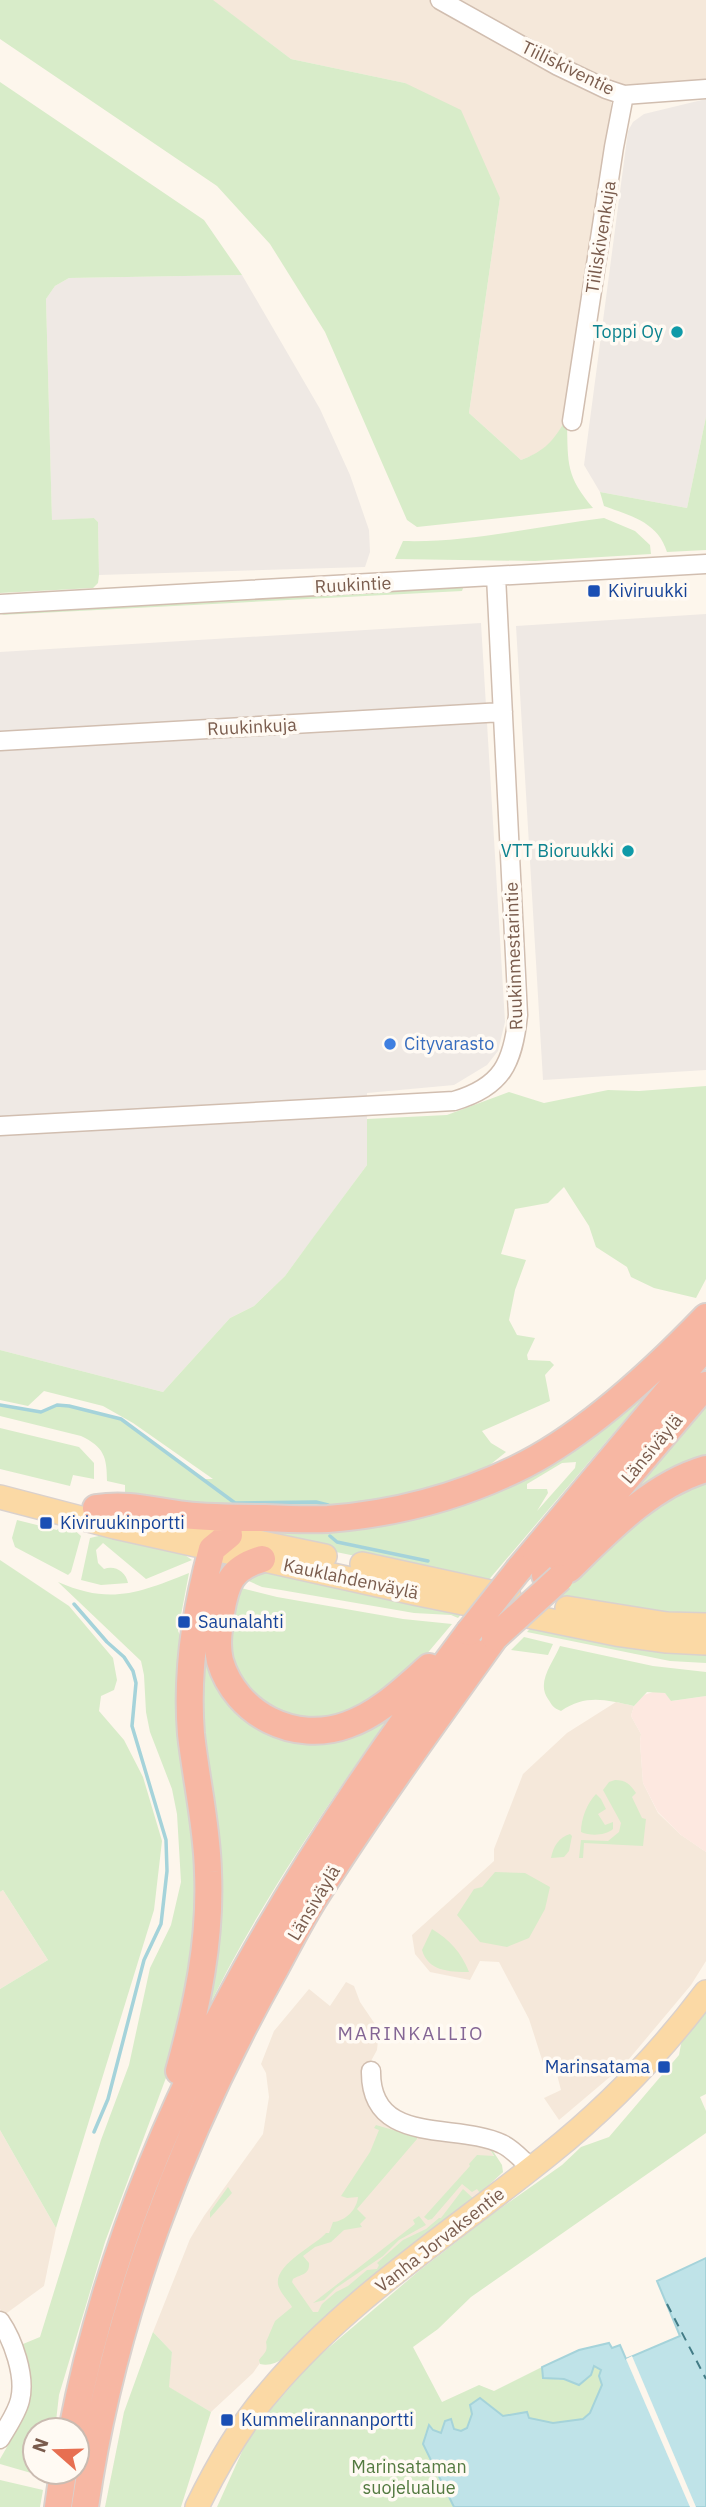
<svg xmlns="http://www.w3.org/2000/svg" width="706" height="2507" font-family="'IBM Plex Sans',sans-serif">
	<rect width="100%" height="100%" fill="#fdf6ec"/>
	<path fill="#f5e8da" d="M212,0h494v81l-23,5 -71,-2 -2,40 -47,300 -9,16 -16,13 -17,7 -52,-47 31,-215 -95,-115 -114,-24z
		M616,1702l18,4 -3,10 10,18 -1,8 3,41 15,30 23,22 25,17v109l-15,24 -67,80 -65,55 -15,-22 17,-8 -6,-23 -10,2 -16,-50 -30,-57 -19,-1 -10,19 -40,-8 -15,-18 -3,-19 82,-74v-12l29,-75 44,-41z
		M3,1890l45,70 -48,29v-97z
		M346,1982l8,4 6,16 19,28 -2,20 -12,22 4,32 16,21 20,7 84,16 14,24 -29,27 -207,154 -14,20 -42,39 -43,-25 4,-35 -19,-20 37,-93 14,-23 59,-82 6,-37 -3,-24 -5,-9 13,-33 35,-42 21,17z
		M0,2130l56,98 -12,58 -40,29 -4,-6z"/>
	<path fill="#fde8e0" d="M656,1691l9,2 7,8 34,-5v156l-25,-17 -23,-23 -15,-29 -3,-41 1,-8 -10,-18 3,-10 10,-11z"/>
	<path fill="#efe9e4" d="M706,99v318l-19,91 -87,-16 -16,-27 44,-334 5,-9 11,-8z
		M242,275l78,134 30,66 19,55 1,22 -5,15 -266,8 -1,-53 -4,-4 -42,3 -6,-222 9,-13 14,-8z
		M706,614v456l-163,10 -27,-454z
		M481,623l24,399 -7,29 -11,14 -33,20 -87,8v72l-82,111 -31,30 -24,12 -67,74 -163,-42v-698z"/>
	<path fill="#d8ecc9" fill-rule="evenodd" d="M0,0h213l78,59 114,24 56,27 39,88 -31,215 52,47c21,-8 31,-17 42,-36h4c1,40 -1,52 26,84l-176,19 -10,-7 -82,-188 -55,-88 -53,-58 -217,-147z
		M0,82l204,138 38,55 -173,3 -14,8 -9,13 6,221 42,-2 4,4 1,53 -1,8 -5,5 -93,5z
		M706,417v133l-39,2c-9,-30 -36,-36 -63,-46l-4,-14 87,16z
		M604,518l31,13 15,14 1,9 -116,7 -140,-2 8,-18c67,2 134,-15 201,-23z
		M464,585l-2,6 -461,24 24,-8z
		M706,1086v193l-10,19 -42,-10 -23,-11 -4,-10 -31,-20 -7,-21 -25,-39 -16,16 -33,6 -14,45 25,6 -11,30 -6,30 8,15 18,3 -8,17 1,5 22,1 4,4 -9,10 5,26 -68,30 9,12 15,9 -20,16 -50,20 -75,17 -124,6 -112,-14v-12l-18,-4c0,-24 -3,-34 -26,-45l-81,-20v-11l41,7 16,-7 12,1 52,13 81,60h11l-80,-56 -30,-17 -59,-15 -16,15 -28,-6v-50l163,42 67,-74 24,-12 31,-30 27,-37 55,-74v-46l80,-4 62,-23 35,11 64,-13 31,1z
		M663,1375l-177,208 -266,-55 200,-16zM576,1462l-1,6 -38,43 11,-18 -1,-4h-20v-5l35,-21z
		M706,1407v55l-96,57z
		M0,1428l79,19 15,16v16l-21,-4 -3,11 -70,-17z
		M706,1476v139l-92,-4 -61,-12 63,-66z
		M17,1520l40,10 4,-5 10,2 10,9 -10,36 -3,3 -53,-28 -3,-9z
		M103,1535l76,16 13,9 -46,19 -43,-36 -7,7 2,13 6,6c11,-4 22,3 24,14l-27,2 -20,-5 9,-42z
		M0,1560l69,46 44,52 4,22 -3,10 -13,6 -2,15 25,29 19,37 19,64 -8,69 -98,318 -56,-98v-141l48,-29 -45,-70 -3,2z
		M269,1571l196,39 -7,8 -7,-3 -37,-2 -133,-23 -19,-3 -20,-9z
		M189,1573l-11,58 8,16 17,254 -33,166 -65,175 -46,153 -4,35h-20v42h11l-1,5 -45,-13v-5l22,-38 8,-21 -7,-56 17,-7 61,-197 28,-75 21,-97 21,-43 10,-43 -4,-68 -5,-25 -22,-57 -4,-20 -2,-37 -3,-14 -83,-79c52,23 81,11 131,-9z
		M241,1588l36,9 126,22 49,5 -38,45 -41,35 -68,19 -52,-25 -26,-44v-38z
		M535,1623l171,27v13l-36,-2 -143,-29z
		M524,1637l29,7 -5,11 -37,-5z
		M212,1639l54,86 129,-17c-69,100 -141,202 -193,313l-3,-357z
		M560,1646l93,20 53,6v24l-35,5 -6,-8 -18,-1 -13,14c-28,-6 -48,-12 -73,5 -8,-3 -9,-6 -13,-12 -12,-17 5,-36 12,-53z
		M615,1780c11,0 15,4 21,13l-4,4 10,21 4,1 -3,27 -59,-3 -1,15h-4l2,-18 27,1 11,-9 2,-9 -18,-33 6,-8z
		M596,1794l5,5 5,10 -8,5 7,11 8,-3v7c-8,7 -23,7 -32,3 0,-13 6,-29 15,-38z
		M570,1834l2,2 -3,15 -5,6 -13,1c2,-11 8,-21 19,-24z
		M495,1872l30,1 25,14 -5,22 -16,29 -22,9 -27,-5 -23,-27 17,-26 8,-2z
		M432,1929c18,11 29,23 37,43 -20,0 -41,-1 -47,-22z
		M706,2012v82l-6,3 6,14v22l-235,164 -33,32 -25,18 29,55 37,-17 15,6 48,-24 2,11 30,3 20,-15 16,6 -12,58 -159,7 -13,-5 -2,8 36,67h-243l28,-62 14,-22 54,-62 107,-91 71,-55 71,-50 19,-18 28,-10 70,-82 3,-16z
		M376,2125l41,12v2l-60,70 9,9 -6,6 2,3 -18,3 -13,12 -16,5 -12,9 6,7c1,12 -8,11 -16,16l-1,3 21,30h5l4,-8 14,-12 12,-6 19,-16 10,-1 2,-4 -2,-2 26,-23 23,-11 13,-11h2l22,-29 11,10 -172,146c-13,9 -26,23 -42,19l-1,-4c6,-8 9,-8 7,-18l9,-21 17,-14c-3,-6 -13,-15 -14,-23 -3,-20 38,-39 48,-51h3l4,-11c13,-1 24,-13 25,-25l-11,1 -6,-2 29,-44 9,-22 -5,-2z
		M465,2142l26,6 11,17 1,7 -23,21 -3,-4 -5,3 -10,-8 -30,35 -4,1 -4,-3 46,-51 -1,-2 8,-9 17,1 -5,-8 -28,-4z
		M228,2187l4,6 -22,25v-6z
		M419,2216l7,9 -27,15 -16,16 -47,32 -12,12 -11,3 102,-79 -2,-4z
		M153,2332l19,20 -3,35 42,25 -30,95h-76l19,-95z
		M0,2480l43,10 -3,17h-40z"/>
	<path fill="#bfe3e8" stroke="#a5d3da" stroke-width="2" d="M706,2258v249h-252l-31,-63 6,-19 4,5 8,3 4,-12 6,-2 3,10 7,2 6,-3 5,-14 -2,-9 10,-7 23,18 24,-4 2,6 24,5 30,-4 7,-6 12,-28 -3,-9 2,-6 -7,-4 -3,9 -12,10 -15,-6 -21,-1 -1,-11 37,-17 30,-7 3,5 8,-3 6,14 54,-23 -23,-55z"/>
	<path fill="#fdf6ec" d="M632,2356l64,151h-6l-64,-148z"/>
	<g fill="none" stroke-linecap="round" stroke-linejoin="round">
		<path stroke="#a5d3da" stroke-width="3.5" d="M0,1405l41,7 16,-7 12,1 52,13 114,84 81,-1 12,3
			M330,1536l7,6 91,19
			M74,1604l33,38 17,15 9,14 3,12 -4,43 34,114 1,31 -6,53 -17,36 -36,139 -14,33"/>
		<path stroke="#437c86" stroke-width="2" stroke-dasharray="9 7" stroke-linecap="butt" d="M667,2304l39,75"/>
		<defs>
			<path id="minor" d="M440,0l118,66 48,23 18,6 82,-6
				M572,421l42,-274 10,-52
				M0,604l706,-40
				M0,741l503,-29
				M0,1126l454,-25c48,-14 59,-38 64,-86l-22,-439
				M371,2071c-1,76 86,51 131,73 11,5 20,16 29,24
				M0,2321c13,19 26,55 20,79 -3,13 -13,27 -20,39"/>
			<path id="major" d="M0,1497l115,30 299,66 202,41 51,7 39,2
				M170,1524l155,32
				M362,1564l147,32
				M567,1608l100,16 39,1
				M197,2507c20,-41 43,-82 73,-116 78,-93 184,-160 278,-236 59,-47 113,-103 158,-163"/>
			<path id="highway" d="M96,1508c34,-5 56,3 89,7 26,3 53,3 79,3 21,1 43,2 64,1 65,-5 130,-22 188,-50 67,-32 139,-99 190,-152
				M262,1559c-31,9 -36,24 -41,54 -2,16 -5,32 -1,48 16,54 75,83 127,64 32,-11 57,-36 82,-58
				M519,1569l187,-223
				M569,1569c39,-38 82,-84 137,-100
				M545,1575l161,-190
				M179,2071c18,-65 32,-130 29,-199 -1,-47 -12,-92 -17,-138 -5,-61 5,-126 21,-185l17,-14
				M72,2430c58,-300 216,-557 397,-798
				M58,2507l5,-35
				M85,2507c27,-189 97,-373 191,-540 13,-24 26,-50 41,-73 56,-88 117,-172 178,-257"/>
		</defs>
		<use href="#minor" stroke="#d1beb0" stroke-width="21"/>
		<use href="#major" stroke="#dad1cd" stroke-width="26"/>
		<use href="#highway" stroke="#dad1cd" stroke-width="30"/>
		<use href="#minor" stroke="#fff" stroke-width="18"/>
		<use href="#major" stroke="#fbd9a5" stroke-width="23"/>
		<use href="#highway" stroke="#f7b7a3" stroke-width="26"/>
		<defs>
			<path id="highway-bridge" d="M469,1632l50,-63
				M495,1637l65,-59"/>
		</defs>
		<use href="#highway-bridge" stroke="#dad1cd" stroke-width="30" stroke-linecap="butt"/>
		<use href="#highway-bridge" stroke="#f7b7a3" stroke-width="26"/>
	</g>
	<g fill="#0f9aa8" stroke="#fffaf3" stroke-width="2.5">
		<circle cx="677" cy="332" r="7"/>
		<circle cx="628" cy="851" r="7"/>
	</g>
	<g fill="#1a4fb4" stroke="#fffaf3" stroke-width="2.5">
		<rect x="587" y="584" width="14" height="14" rx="3.5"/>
		<rect x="39" y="1516" width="14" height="14" rx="3.5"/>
		<rect x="177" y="1615" width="14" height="14" rx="3.5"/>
		<rect x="657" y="2060" width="14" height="14" rx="3.5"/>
		<rect x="220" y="2413" width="14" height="14" rx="3.5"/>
	</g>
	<circle fill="#3f7fe0" stroke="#fffaf3" stroke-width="2.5" cx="390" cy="1044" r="7"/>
	<g text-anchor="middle" stroke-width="7" stroke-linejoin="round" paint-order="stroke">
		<g font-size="18" fill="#7a5c4d" stroke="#fffaf3">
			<text transform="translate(568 68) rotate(26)" y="6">Tiiliskiventie</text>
			<text transform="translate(601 237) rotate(-81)" y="6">Tiiliskivenkuja</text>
			<text transform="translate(353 585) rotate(-3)" y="6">Ruukintie</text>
			<text transform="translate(252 727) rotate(-3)" y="6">Ruukinkuja</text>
			<text transform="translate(514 956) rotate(-92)" y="6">Ruukinmestarintie</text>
			<text transform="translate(652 1449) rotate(-50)" y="6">Länsiväylä</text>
			<text transform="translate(351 1579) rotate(12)" y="6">Kauklahdenväylä</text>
			<text transform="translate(314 1903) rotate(-59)" y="6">Länsiväylä</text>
			<text transform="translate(440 2240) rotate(-38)" y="6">Vanha Jorvaksentie</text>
		</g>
		<g font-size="18" fill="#0d838f" stroke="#fffaf3" text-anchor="end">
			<text x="663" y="338">Toppi Oy</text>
			<text x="614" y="857">VTT Bioruukki</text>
		</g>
		<g font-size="18" fill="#164399" stroke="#fffaf3" text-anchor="start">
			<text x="608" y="597">Kiviruukki</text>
			<text x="60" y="1529">Kiviruukinportti</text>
			<text x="198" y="1628">Saunalahti</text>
			<text x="650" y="2073" text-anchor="end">Marinsatama</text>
			<text x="241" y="2426">Kummelirannanportti</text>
		</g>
		<g font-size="18" fill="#366cbe" stroke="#fffaf3" text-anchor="start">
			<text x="404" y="1050">Cityvarasto</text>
		</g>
		<g font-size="18" fill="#537a41" stroke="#fffaf3">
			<text x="409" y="2473">Marinsataman<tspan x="409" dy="21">suojelualue</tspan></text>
		</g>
		<g font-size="19" letter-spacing="2" fill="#846695" stroke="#fffaf3">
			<text x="411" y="2040">MARINKALLIO</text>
		</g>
	</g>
	<g transform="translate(56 2451) rotate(290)"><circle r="33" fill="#fffaf3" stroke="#cabbb1" stroke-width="2"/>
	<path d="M0-5L12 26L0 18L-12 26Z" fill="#e76f51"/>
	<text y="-10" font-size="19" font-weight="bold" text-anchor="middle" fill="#7a5c4d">N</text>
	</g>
</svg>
